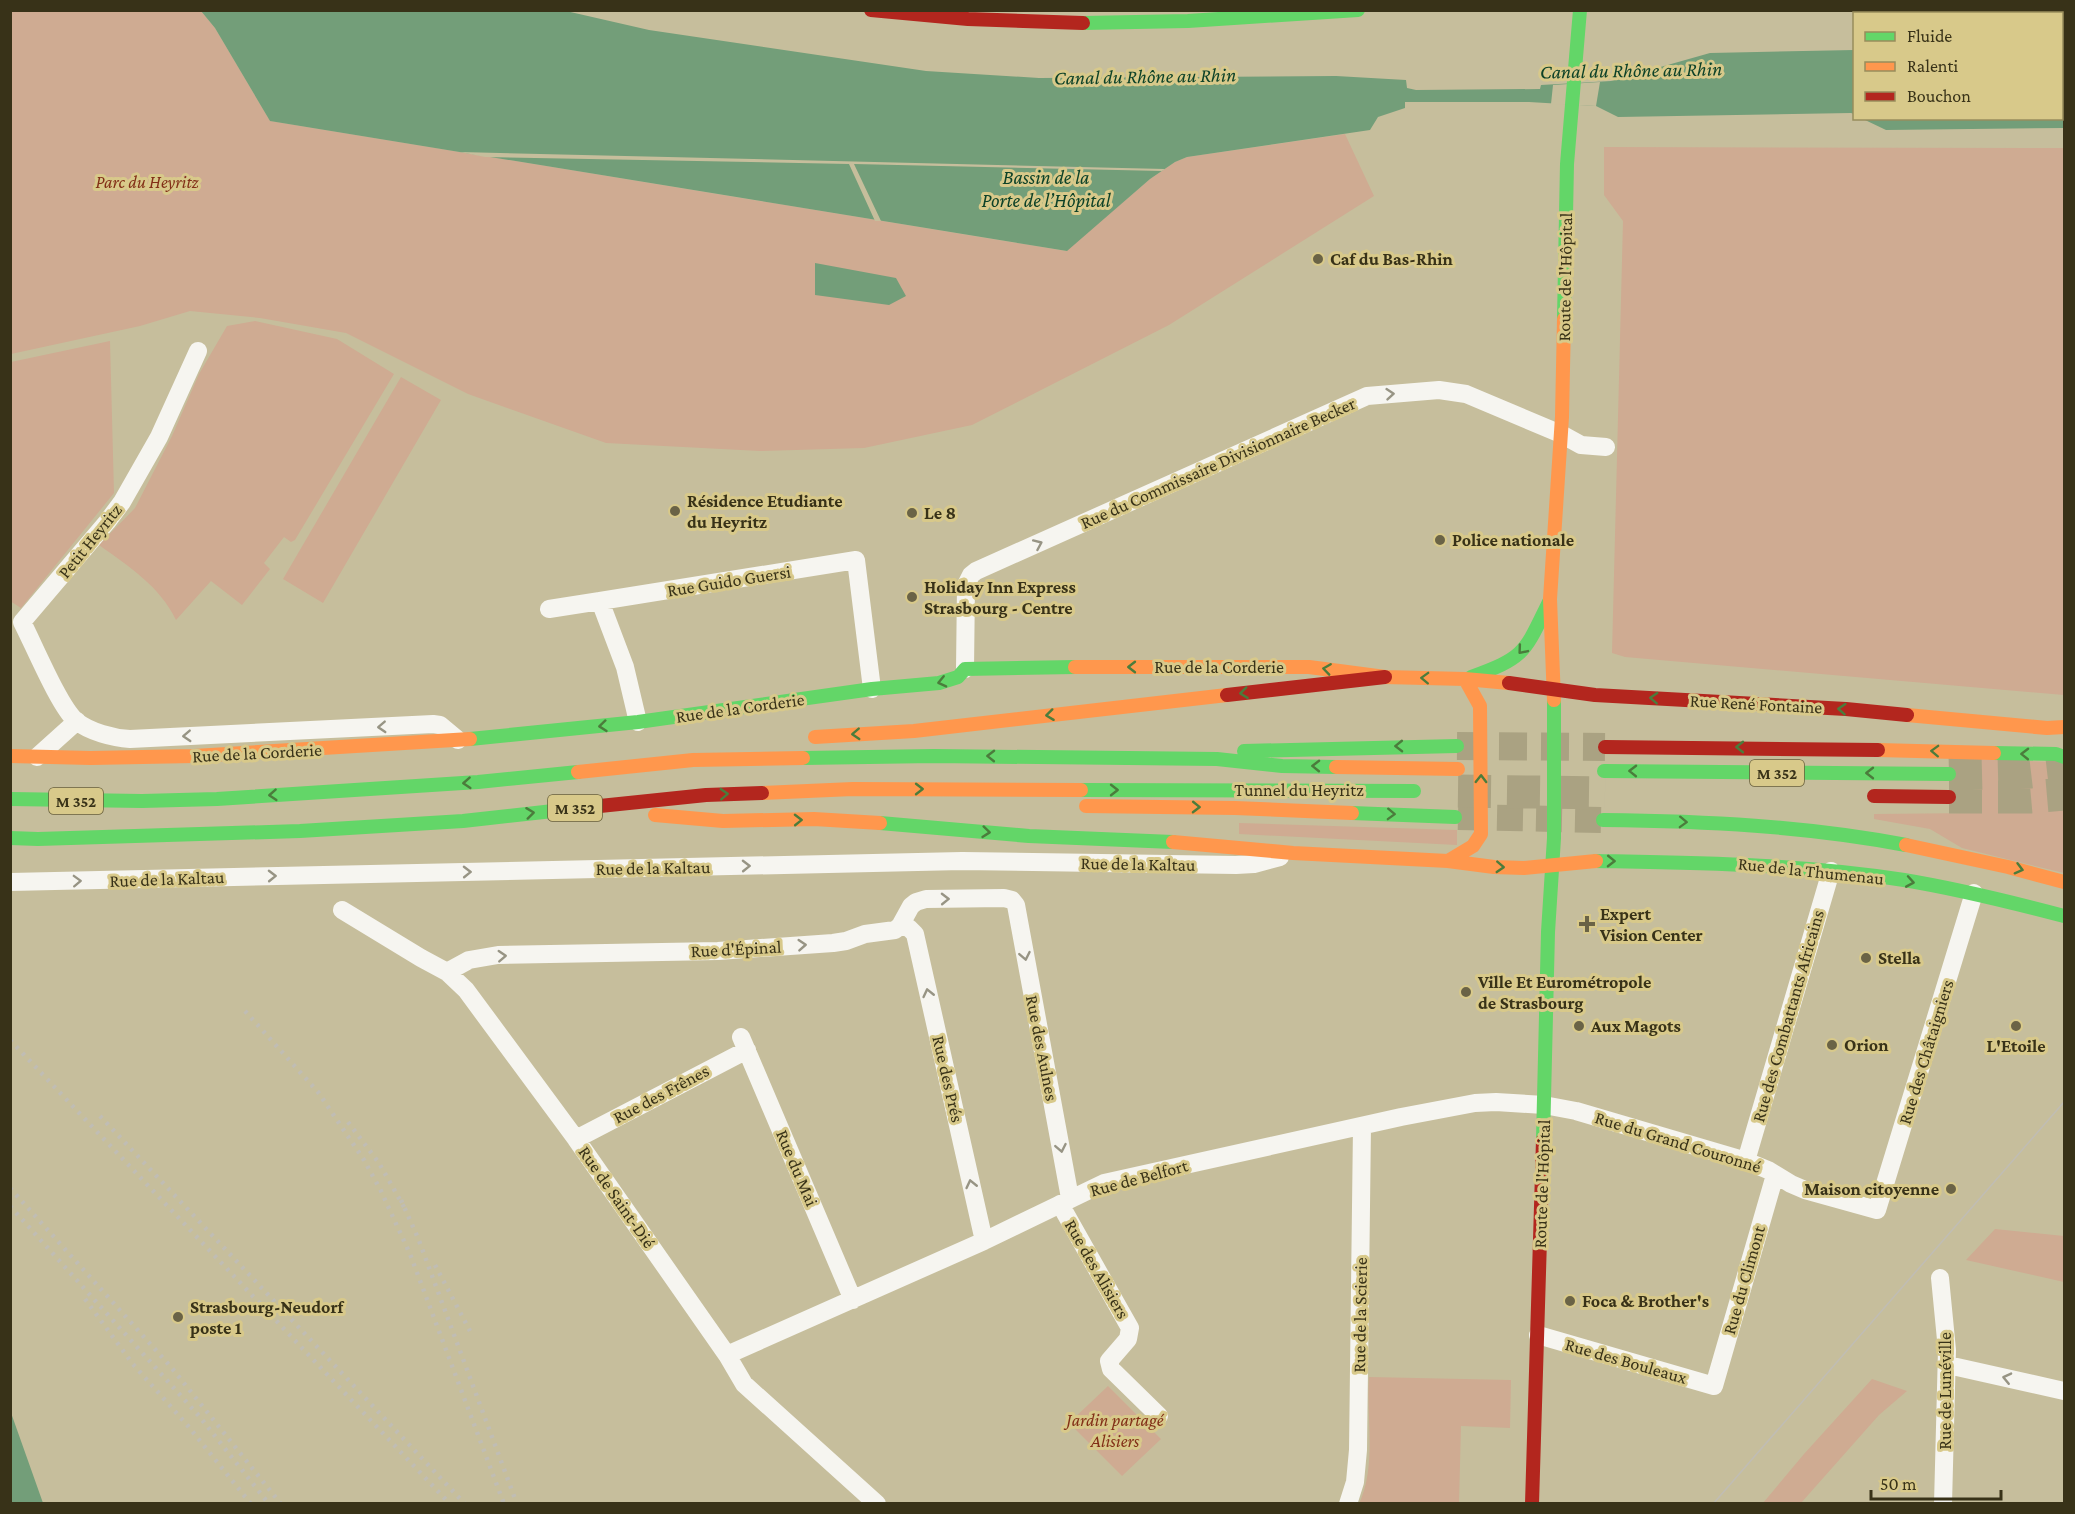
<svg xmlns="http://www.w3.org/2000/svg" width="2075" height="1514" font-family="'Crimson Pro',serif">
	<rect width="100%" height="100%" fill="#c6be9c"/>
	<path fill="#cfab92" d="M10,11h191l14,17 55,93 796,130 84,-72 25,-17 12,-5 158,-23 29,62 -205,129 -197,100 -108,23 -104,3 -154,-8 -138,-49 -122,-61 -86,-15 -70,-7 -50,15 -129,28z
		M1604,147l460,1v547l-439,-38 -13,-4 11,-432 -19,-26z
		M255,321l82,18 57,35 -99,166 -4,2 -7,-5 -20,26 6,6 -28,36 -31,-24 -35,39c-16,-34 -48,-54 -77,-75l36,-37 37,-72 27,-62 28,-48z
		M110,341l4,152 -93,115 -11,-7 1,-239z
		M401,377l40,23 -118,203 -40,-24z
		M1976,759l77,3 11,8v103l-102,-25 -32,-19 -56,-10v-5l101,-1z
		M1239,823l218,7v15l-218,-11z
		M1995,1229l69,7v46l-98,-22z
		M1369,1377l142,3 -1,48 -49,-2 -2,77 -100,1c18,-39 7,-86 10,-127z
		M1872,1379l35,12 -28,24 -78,88h-38l41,-49z
		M1108,1386l53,53 -39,37 -53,-53z"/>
	<path fill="#739e79" d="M201,11h365l83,19 277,41 113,7 297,-2 70,4 1,8 9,2 124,-1 1,-4 70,-4 99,-28 144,-3v64l-3,-1 -233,4 -22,-11 -67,-4h-124v6l-27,9 -8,13 -183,27 -12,5 -25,17 -83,72 -797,-130 -55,-93z
		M2062,45h2v83l-178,2 -23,-11 199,-1z
		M815,263l81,15 10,18 -17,9 -74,-10z
		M10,1410l33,93h-32z"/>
	<path fill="#c6be9c" d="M1600,82l-4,24 -45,-2 2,-19z
		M460,152l705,17 -3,2 -308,-7 27,57h-6l-26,-57 -364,-7z"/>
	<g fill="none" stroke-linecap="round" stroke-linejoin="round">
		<path stroke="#aaa282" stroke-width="26" stroke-dasharray="26 13" stroke-linecap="butt" d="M1458,817l145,3"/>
		<path stroke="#aaa282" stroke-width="28" stroke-dasharray="28 14" stroke-linecap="butt" d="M1457,746l148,1"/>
		<path stroke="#aaa282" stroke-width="33" stroke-dasharray="33 16" stroke-linecap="butt" d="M1949,774l81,-2 34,-4
			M1458,791l147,2
			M1949,797h81l34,-3"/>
		<path stroke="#f6f5f0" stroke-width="18" d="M549,609l51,-8
			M22,622c12,23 37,84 54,99 14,11 37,17 54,18l303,-15 7,1 18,15
			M22,622l85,-100 15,-20 37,-65 39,-86
			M965,669l1,-84 5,-10 5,-4 391,-175 72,-6 27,4 95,40 20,11 25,2
			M638,722l-13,-55 -25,-66 256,-41 16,129
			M37,757l40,-36
			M10,882l952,-21 274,4 18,-1 26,-7
			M342,910l79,48 26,14 19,18 110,149 151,216 17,29 133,120
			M900,926l9,2 6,6 69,307
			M447,972l22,-12 29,-5 220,-4 115,-8 13,-2 19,-7 30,-4 5,-4 11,-20 5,-4 10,-3 78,-1 8,2 4,5 54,293
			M741,1037l112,263
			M576,1139l171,-89
			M1746,1161l85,-290
			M1060,1204l70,124 -2,11 -19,22 2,8 48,47
			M1940,1278l7,72 -4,154
			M1538,1335l176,51 61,-211
			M727,1355l257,-114 120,-58 297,-66 74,-14 21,-1 48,3 32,6 170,50 22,9 23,14 14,6 72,20 97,-317
			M1948,1365l116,26
			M1348,1504l7,-22 3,-32 4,-324"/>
		<path stroke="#63d668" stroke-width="14" d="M1083,23l105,-2 170,-11
			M1564,319l3,-155 13,-154
			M1471,677c55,-20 53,-24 78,-75
			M470,739l168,-17 234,-33 67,-6 19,-6 7,-8 110,-2
			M1244,751l213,-5
			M1994,753l62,1 8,3
			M803,758l131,-2 283,3 65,7 54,1
			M1604,771l345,3
			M1081,790l333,1
			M10,799l132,2 75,-2 261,-17 100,-10
			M1352,813l103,4
			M1603,820c101,1 203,6 303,25
			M880,823l149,13 144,6
			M10,838l28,1 262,-8 163,-10 108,-12
			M1596,861c103,2 206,3 308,19 54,9 107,22 160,36
			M1543,1140l5,-208 6,-94v-138"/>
		<path stroke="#ff974d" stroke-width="14" d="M1075,667h234l76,10 80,2 44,4
			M1554,700l-4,-101 12,-182 2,-98
			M1907,715l140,13 17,-1
			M815,737l99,-6 313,-36
			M1878,750l116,3
			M10,756l81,2 103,-2 276,-17
			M1336,767l122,2
			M578,772l115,-12 110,-2
			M762,793l91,-4 228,1
			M1086,806l149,2 117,5
			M655,815l68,6 91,-2 66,4
			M1173,842l120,11 155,8 46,6 30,1 72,-7
			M1906,845l102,22 56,15
			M1448,861l25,-15 8,-12 -1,-128 -15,-27"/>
		<path stroke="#b3261e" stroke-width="14" d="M871,10l97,9 115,4
			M1509,683l86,12 251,14 61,6
			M1227,695l158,-18
			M1605,747l273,3
			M1874,796l75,1
			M571,809l135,-14 56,-2
			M1532,1504l11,-364"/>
		<path stroke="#c0bdb4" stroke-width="1.5" d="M1713,1504l351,-402"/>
		<path stroke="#c0bdb4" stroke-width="4.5" stroke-dasharray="3 6" stroke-linecap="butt" d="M245,1011l73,81 46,68 17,31 29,63 94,250
			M10,1040l440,464
			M100,1116l365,388
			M348,1122l31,41 25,44
			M10,1188l161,179 110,137
			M401,1200l17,38 99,266
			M10,1206l189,210 70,88
			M435,1265l35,66
			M85,1299l47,64 56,63 63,78"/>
	</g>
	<defs><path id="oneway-chevron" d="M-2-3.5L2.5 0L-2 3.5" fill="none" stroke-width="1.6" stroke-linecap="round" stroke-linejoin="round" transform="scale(1.5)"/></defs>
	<g stroke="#979484">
		<use href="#oneway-chevron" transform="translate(1390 394) rotate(-5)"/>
		<use href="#oneway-chevron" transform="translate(1038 544) rotate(-24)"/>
		<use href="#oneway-chevron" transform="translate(382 727) rotate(177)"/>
		<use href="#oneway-chevron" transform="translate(187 736) rotate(177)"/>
		<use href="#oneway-chevron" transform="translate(746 866) rotate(-1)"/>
		<use href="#oneway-chevron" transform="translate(467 872) rotate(-1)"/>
		<use href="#oneway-chevron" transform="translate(272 876) rotate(-1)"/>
		<use href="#oneway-chevron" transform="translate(77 881) rotate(-2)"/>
		<use href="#oneway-chevron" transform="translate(945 899) rotate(-1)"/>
		<use href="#oneway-chevron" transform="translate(802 945) rotate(-4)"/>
		<use href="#oneway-chevron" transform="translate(502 956) rotate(-3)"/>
		<use href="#oneway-chevron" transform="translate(1025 956) rotate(79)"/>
		<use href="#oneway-chevron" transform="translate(928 993) rotate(-103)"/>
		<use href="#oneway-chevron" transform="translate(1061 1148) rotate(79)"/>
		<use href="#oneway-chevron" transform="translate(971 1184) rotate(-103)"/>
		<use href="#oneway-chevron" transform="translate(2007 1378) rotate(-167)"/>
	</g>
	<g stroke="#4b7c3c">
		<use href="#oneway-chevron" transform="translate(1522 650) rotate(130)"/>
		<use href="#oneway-chevron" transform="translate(1132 667) rotate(180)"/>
		<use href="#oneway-chevron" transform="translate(1327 669) rotate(-172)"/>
		<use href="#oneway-chevron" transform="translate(1425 678) rotate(-178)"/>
		<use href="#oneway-chevron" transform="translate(942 682) rotate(167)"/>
		<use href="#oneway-chevron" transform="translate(1244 693) rotate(173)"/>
		<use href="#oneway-chevron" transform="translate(1654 698) rotate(-177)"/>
		<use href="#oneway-chevron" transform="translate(1842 709) rotate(-176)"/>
		<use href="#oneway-chevron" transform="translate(1050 715) rotate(173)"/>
		<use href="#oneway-chevron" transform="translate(603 726) rotate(174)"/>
		<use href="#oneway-chevron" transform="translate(856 734) rotate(177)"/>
		<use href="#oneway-chevron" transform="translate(1399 746) rotate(179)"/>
		<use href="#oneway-chevron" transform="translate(1740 747) rotate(-180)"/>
		<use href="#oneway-chevron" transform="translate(1935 751) rotate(-178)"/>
		<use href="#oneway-chevron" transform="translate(2025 754) rotate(-179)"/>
		<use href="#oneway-chevron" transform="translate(991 756) rotate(-179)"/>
		<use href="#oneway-chevron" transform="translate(1316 766) rotate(-179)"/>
		<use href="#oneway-chevron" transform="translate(1633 771) rotate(-179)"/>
		<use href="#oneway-chevron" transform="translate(1870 773) rotate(-180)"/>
		<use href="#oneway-chevron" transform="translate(1481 779) rotate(-89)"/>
		<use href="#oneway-chevron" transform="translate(467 783) rotate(176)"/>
		<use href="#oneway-chevron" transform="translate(919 789)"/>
		<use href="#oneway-chevron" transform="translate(1114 790)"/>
		<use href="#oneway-chevron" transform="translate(724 794) rotate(-3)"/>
		<use href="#oneway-chevron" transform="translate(273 795) rotate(176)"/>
		<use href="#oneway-chevron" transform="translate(1196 807) rotate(1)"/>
		<use href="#oneway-chevron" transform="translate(530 813) rotate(-7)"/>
		<use href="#oneway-chevron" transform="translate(1391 814) rotate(2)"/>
		<use href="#oneway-chevron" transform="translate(798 820) rotate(-1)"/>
		<use href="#oneway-chevron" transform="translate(1683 822) rotate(2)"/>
		<use href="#oneway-chevron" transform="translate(986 832) rotate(6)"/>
		<use href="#oneway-chevron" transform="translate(1611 861) rotate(1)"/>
		<use href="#oneway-chevron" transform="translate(1500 867) rotate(3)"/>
		<use href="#oneway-chevron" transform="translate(2019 869) rotate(15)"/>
		<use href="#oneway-chevron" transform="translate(1910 882) rotate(10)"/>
	</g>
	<g fill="#6a6346" stroke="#d8c98a" stroke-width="2">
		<circle cx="1318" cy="259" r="6"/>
		<circle cx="675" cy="511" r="6"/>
		<circle cx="912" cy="513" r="6"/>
		<circle cx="1440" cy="540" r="6"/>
		<circle cx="912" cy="597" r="6"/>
		<path d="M1584 915h6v6h6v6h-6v6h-6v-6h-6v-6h6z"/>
		<circle cx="1866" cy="958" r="6"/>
		<circle cx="1466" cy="992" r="6"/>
		<circle cx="1579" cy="1026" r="6"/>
		<circle cx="2016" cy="1026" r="6"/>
		<circle cx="1832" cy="1045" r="6"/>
		<circle cx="1951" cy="1189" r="6"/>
		<circle cx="1570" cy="1301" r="6"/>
		<circle cx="178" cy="1317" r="6"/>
	</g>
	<g text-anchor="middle" stroke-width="6" stroke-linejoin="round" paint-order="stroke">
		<g fill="#d8c98a" stroke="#685f3a" stroke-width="1.5">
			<rect x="1750" y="760" width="54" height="26" rx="4.5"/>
			<rect x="49" y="788" width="54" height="26" rx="4.5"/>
			<rect x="548" y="795" width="54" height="26" rx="4.5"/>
		</g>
		<g font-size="16" font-weight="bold" fill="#383218">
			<text x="1777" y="779">M 352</text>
			<text x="76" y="807">M 352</text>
			<text x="575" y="814">M 352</text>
		</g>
		<g font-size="18" font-style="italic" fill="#822f17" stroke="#d8c98a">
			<text x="147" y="188">Parc du Heyritz</text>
			<text x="1115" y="1426">Jardin partagé<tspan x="1115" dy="21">Alisiers</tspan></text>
		</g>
		<g font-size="18" font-weight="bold" fill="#383218" stroke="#d8c98a" text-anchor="start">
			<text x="1330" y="265">Caf du Bas-Rhin</text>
			<text x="687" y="507">Résidence Etudiante<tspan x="687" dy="21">du Heyritz</tspan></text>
			<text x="924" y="519">Le 8</text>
			<text x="1452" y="546">Police nationale</text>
			<text x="924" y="593">Holiday Inn Express<tspan x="924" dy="21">Strasbourg - Centre</tspan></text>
			<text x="1600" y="920">Expert<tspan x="1600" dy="21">Vision Center</tspan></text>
			<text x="1878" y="964">Stella</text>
			<text x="1478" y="988">Ville Et Eurométropole<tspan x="1478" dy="21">de Strasbourg</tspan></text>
			<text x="1591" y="1032">Aux Magots</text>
			<text x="1844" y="1051">Orion</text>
			<text x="2016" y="1052" text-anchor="middle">L'Etoile</text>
			<text x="1939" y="1195" text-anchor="end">Maison citoyenne</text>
			<text x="1582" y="1307">Foca &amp; Brother's</text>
			<text x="190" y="1313">Strasbourg-Neudorf<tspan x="190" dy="21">poste 1</tspan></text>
		</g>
		<g font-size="18" fill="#383218" stroke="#d8c98a">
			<text transform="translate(1565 277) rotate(-89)" y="6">Route de l'Hôpital</text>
			<text transform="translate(1218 463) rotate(-24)" y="6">Rue du Commissaire Divisionnaire Becker</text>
			<text transform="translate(90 541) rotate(-51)" y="6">Petit Heyritz</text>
			<text transform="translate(729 581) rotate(-9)" y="6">Rue Guido Guersi</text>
			<text x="1219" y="673">Rue de la Corderie</text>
			<text transform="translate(1756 704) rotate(3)" y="6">Rue René Fontaine</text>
			<text transform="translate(740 708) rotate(-8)" y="6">Rue de la Corderie</text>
			<text transform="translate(257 753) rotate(-3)" y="6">Rue de la Corderie</text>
			<text x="1299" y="796">Tunnel du Heyritz</text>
			<text transform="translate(1138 864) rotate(1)" y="6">Rue de la Kaltau</text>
			<text transform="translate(653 868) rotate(-1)" y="6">Rue de la Kaltau</text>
			<text transform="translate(1811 871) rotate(6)" y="6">Rue de la Thumenau</text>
			<text transform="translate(167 879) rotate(-2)" y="6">Rue de la Kaltau</text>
			<text transform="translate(736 949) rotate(-3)" y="6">Rue d'Épinal</text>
			<text transform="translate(1788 1016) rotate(-74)" y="6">Rue des Combattants Africains</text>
			<text transform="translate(1042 1048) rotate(79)" y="6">Rue des Aulnes</text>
			<text transform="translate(1926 1052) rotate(-73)" y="6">Rue des Châtaigniers</text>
			<text transform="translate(948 1079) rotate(77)" y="6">Rue des Prés</text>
			<text transform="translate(661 1094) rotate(-28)" y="6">Rue des Frênes</text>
			<text transform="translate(1678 1142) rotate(17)" y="6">Rue du Grand Couronné</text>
			<text transform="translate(797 1168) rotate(67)" y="6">Rue du Mai</text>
			<text transform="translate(1139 1178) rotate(-15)" y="6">Rue de Belfort</text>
			<text transform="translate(1542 1184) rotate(-88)" y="6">Route de l'Hôpital</text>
			<text transform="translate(617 1197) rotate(55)" y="6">Rue de Saint-Dié</text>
			<text transform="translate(1097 1269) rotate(60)" y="6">Rue des Alisiers</text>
			<text transform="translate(1744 1280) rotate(-74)" y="6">Rue du Climont</text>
			<text transform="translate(1360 1315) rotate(-89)" y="6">Rue de la Scierie</text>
			<text transform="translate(1626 1361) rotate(16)" y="6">Rue des Bouleaux</text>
			<text transform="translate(1945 1391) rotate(-90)" y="6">Rue de Lunéville</text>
		</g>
		<g font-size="20" font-style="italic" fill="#0d4228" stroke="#d8c98a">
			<text transform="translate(1631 70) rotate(-1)" y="7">Canal du Rhône au Rhin</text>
			<text transform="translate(1145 76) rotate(-1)" y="7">Canal du Rhône au Rhin</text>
			<text x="1046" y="184">Bassin de la<tspan x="1046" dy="23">Porte de l’Hôpital</tspan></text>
		</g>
	</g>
	<rect width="2075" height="1514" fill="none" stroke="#383218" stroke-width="24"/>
	<rect x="1853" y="12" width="210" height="108" fill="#d8c98a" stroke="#988d5c" stroke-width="1.5"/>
	<rect x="1865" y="32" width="30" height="9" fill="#63d668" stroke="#988d5c" stroke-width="1.5"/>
	<text x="1907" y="42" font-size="18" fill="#383218">Fluide</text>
	<rect x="1865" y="62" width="30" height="9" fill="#ff974d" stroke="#988d5c" stroke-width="1.5"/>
	<text x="1907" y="72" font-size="18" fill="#383218">Ralenti</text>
	<rect x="1865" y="92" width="30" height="9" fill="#b3261e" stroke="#988d5c" stroke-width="1.5"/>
	<text x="1907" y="102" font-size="18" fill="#383218">Bouchon</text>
	<path d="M1871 1490v9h130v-9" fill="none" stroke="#383218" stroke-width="3"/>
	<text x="1880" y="1490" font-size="18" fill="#383218" stroke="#d8c98a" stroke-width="4.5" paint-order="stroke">50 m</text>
</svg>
